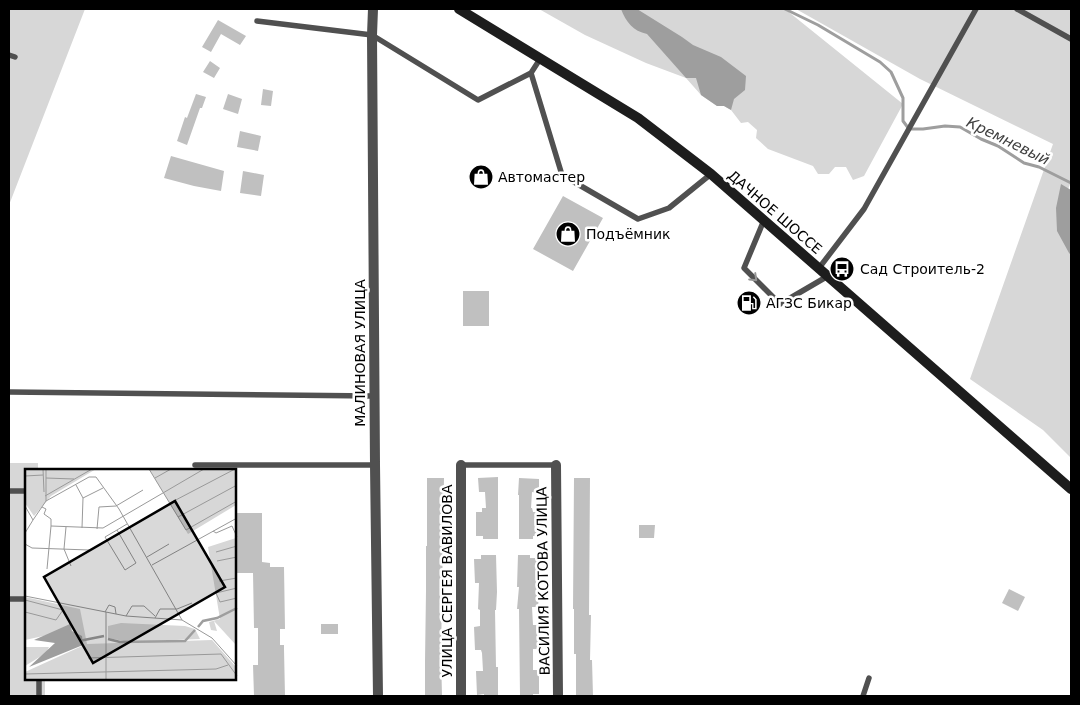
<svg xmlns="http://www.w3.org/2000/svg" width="1080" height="705" font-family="'DejaVu Sans',sans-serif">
	<rect width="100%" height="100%" fill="#fff"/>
	<path fill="#d7d7d7" d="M9,9h76l-76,196z
		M539,9h246l118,95 -39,72 -11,4 -7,-13h-11l-6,7h-11l-5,-8 -45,-17 -12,-11 1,-8 -9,-8 -7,1 -10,-13 -7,-4h-7l-16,-11 -15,-17 -40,-15 -61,-28z
		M796,9h275v173l-11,27 11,15v234l-28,-28 -73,-51 83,-235 -133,-65z
		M9,463h29v7h-12v209h19v17h-36z"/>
	<path fill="#9e9e9e" d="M621,9h16l45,28 11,8 28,12 25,19 -1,14 -11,9 -3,11 -7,-4h-7l-16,-11 -5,-17h-10l-39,-44c-14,-3 -21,-12 -26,-25z
		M1061,184l10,6v65l-2,-2 -12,-22 -1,-23z"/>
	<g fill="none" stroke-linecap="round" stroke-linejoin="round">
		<path stroke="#9e9e9e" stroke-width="3" d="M785,9l33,16 62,37 11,10 12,26v23l6,8h14l22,-3 15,1 21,12 17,7 26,17 15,4 32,16"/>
	</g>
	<path fill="#c0c0c0" d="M218,20l28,16 -6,9 -19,-11 -10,18 -9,-5z
		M210,61l10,7 -6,10 -11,-6z
		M263,89l10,2 -2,15 -10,-1z
		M196,94l10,3 -4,11h-2l-13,37 -10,-4 8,-24 2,1z
		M228,94l14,5 -4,15 -15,-5z
		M240,131l21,5 -3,15 -21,-4z
		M171,156l53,15 -3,20 -27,-5 -30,-8z
		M243,171l21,4 -3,21 -21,-3z
		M563,196l40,22 -30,53 -40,-22z
		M463,291h26v35h-26z
		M498,477v62h-15v-3h-7v-24h6v-4h4l-1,-16h-6l-1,-14z
		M427,478h17l-3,176 1,42h-17v-35l1,-70v-45h1z
		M519,478l20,1v14l-7,-1 -1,16h1l1,4h5l1,24h-6v3h-14v-44h-1z
		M574,478h16l-1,137h2l-1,45h2l1,36h-17v-42h-2v-45h-1z
		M235,513h27v49l8,1v4h14l1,62h-5v16h4v4l1,47h-31l-1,-31h5v-37h-4l-1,-55h-18z
		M639,525h16l-1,13h-15z
		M481,555h15l1,37 -1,18h-1l1,57h2v29h-14v-2l-7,1 -1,-24h7l-1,-18 -1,-3h-6l-1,-23 6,-1v-16l-2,-1 1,-26h-4l-1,-24h7z
		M518,555h12v3h7v35l2,1 -1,13h-6l1,18h6v24h-6v21h6v24h-6v2h-13l-1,-87h-2l2,-22h-2z
		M1009,589l16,8 -7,14 -16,-8z
		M321,624h17v10h-17z"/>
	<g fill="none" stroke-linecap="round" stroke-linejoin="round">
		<path stroke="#505050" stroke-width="5.5" d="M1017,9l54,30
			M257,21l115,14 106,65 53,-27 9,-14
			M9,55l6,2
			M531,73l31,102 76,44 31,-11 42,-34
			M764,220l-20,48 36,36 48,-28
			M819,268l45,-59 112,-200
			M9,392l365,4
			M195,465h180
			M461,465h95
			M9,491h17
			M9,599h17
			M39,679v17
			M863,696l6,-18"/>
		<path stroke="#505050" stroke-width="10" d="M373,9l-1,26 3,430 3,231
			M461,465v231
			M556,465l2,231"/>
		<path stroke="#1d1d1d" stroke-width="10" d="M459,9l179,109 73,56 360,315"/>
	</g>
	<defs><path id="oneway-chevron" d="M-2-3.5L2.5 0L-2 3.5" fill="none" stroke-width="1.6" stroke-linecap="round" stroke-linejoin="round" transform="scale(1.25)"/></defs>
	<use stroke="#969696" href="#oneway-chevron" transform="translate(754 278) rotate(44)"/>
	<defs>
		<symbol id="shop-disc" viewBox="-11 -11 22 22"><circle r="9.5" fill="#000" stroke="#fff"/><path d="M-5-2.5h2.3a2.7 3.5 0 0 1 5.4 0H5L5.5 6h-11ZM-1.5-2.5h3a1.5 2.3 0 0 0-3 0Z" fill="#fff"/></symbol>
		<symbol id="bus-disc" viewBox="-11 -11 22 22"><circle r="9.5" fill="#000" stroke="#fff"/><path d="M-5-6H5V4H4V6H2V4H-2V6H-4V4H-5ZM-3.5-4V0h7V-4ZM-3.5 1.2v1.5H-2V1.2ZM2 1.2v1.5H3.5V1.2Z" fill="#fff"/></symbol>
		<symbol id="fuel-disc" viewBox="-11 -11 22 22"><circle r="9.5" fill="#000" stroke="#fff"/><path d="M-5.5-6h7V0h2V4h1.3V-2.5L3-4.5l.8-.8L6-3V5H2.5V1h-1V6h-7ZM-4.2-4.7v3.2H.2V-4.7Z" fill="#fff"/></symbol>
	</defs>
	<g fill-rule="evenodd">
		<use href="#shop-disc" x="467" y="163" width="28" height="28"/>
		<use href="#shop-disc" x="554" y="220" width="28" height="28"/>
		<use href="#bus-disc" x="828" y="255" width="28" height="28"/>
		<use href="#fuel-disc" x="735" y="289" width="28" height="28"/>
	</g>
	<g text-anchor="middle" stroke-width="5" stroke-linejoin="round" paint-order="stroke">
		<g font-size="14" fill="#000" stroke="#fff" text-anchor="start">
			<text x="498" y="182">Автомастер</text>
			<text x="586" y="239">Подъёмник</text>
			<text x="860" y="274">Сад Строитель-2</text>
			<text x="766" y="308">АГЗС Бикар</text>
		</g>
		<g font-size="14" fill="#000" stroke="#fff">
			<text transform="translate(775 212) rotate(41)" y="5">ДАЧНОЕ ШОССЕ</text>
			<text transform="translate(360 353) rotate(-90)" y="5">МАЛИНОВАЯ УЛИЦА</text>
			<text transform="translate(447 581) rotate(-90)" y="5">УЛИЦА СЕРГЕЯ ВАВИЛОВА</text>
			<text transform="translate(543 581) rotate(-91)" y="5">ВАСИЛИЯ КОТОВА УЛИЦА</text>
		</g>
		<g font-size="15" font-style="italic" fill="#3f3f3f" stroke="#fff">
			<text transform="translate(1008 141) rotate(26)" y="5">Кремневый</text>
		</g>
	</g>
	<g transform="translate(25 469)">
		<rect width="211" height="211" fill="#fff"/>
		<path d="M0,0h71l-45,27 -17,20 -9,-13zM124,0h87v36l-48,29zM211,69v107l-22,-24 3,10 -6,-1 -2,-8 11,-3 -12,-72zM0,128l55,12 7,35 125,-4 24,27v13h-211v-8l57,-26 -1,-9 -14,-11 -10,7 -32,7zM96,154l64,3 10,3 5,10 -71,3 -21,-4v-12zM0,178h24l-3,6 -21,13z" fill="#d7d7d7"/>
		<path d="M45,155l2,7 10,5 1,9 -54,22 26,-24 -21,-3z" fill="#9e9e9e"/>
		<path fill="none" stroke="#9e9e9e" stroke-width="2.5" d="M173,158l5,-6 14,-3 20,-10M83,170l12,3 65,-1 10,-11M54,172l25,-5"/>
		<path fill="none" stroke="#999" stroke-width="1" d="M18,0l1,23M124,0l37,61 51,-29M0,7l18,-1M21,9l28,1M130,9l16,-9M51,16l7,13 -1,30M20,27l47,-27M58,29l20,-10M21,32l43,-24h7l23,32 63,111M145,34l65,-34M0,37l8,14 -8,13M17,38l4,2 -2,5 7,5v7M153,48l59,-32M8,51l13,-19v-32M41,58l-2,22 7,17M72,60l2,-22 17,-1 27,-16M92,61l19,33 -11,7 -20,-33 12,-7 10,-6M188,62l3,2 16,-7 5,11M0,75l7,4 57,2M191,83l21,-6M122,88l22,-13M192,92l20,-4M127,96l85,-47M22,100l4,-43 52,2 101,-59M194,112l18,-3M212,119l-21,5 4,9 17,-4M0,127l101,20 56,4 30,18 25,28M0,131l38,10 -7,10 -31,-8M80,143l4,-7 6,2 1,7M101,147l6,-10h12l11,10M130,149l5,-9h17l15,-6M63,189l133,-4 16,22M0,205l191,-5 12,-4M81,211v-68"/>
		<path fill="#000" fill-opacity="0.15" stroke="#000" stroke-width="2.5" d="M150,32l50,86 -132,76 -49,-86z"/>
		<rect width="211" height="211" fill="none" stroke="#000" stroke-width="2.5"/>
	</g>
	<rect width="1080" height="705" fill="none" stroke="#000000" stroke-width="20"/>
</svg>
